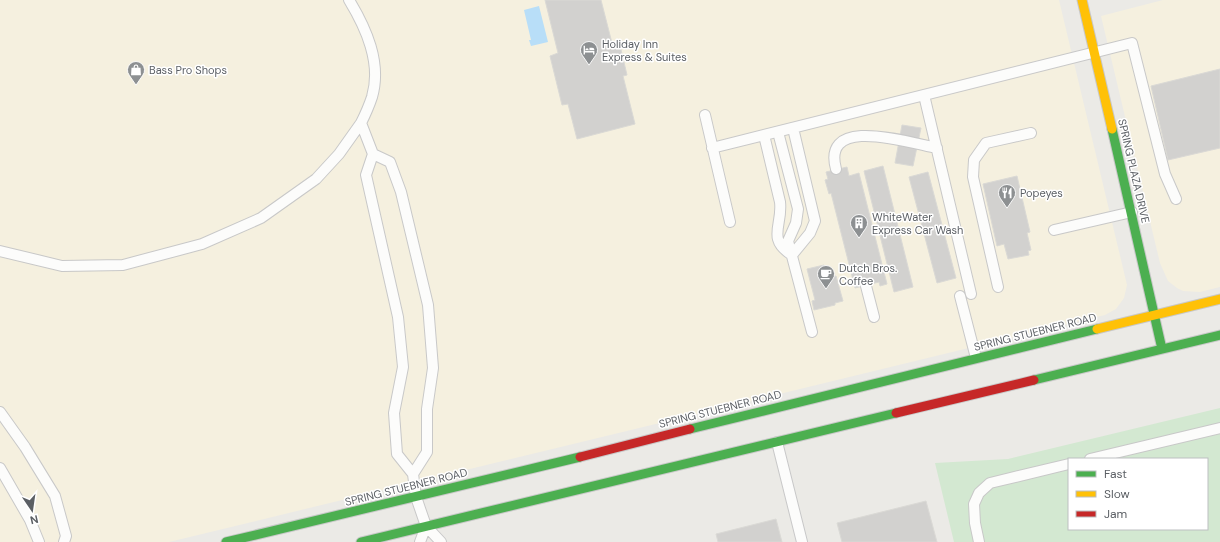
<svg xmlns="http://www.w3.org/2000/svg" width="1220" height="542" font-family="'DM Sans',sans-serif">
	<rect width="100%" height="100%" fill="#ebeae6"/>
	<path fill="#f5f0df" d="M0,0h1059l68,285 -3,13 -8,11 -11,6 -936,227h-169z
		M1163,0h57v287l-20,5 -17,-1 -6,-3 -9,-7 -8,-18 -59,-247z"/>
	<path fill="#d3e8d1" fill-rule="evenodd" d="M1220,408v134h-266l-19,-79 73,-4zM1069,459h138v70h-138z"/>
	<path fill="#b8def8" d="M539,6l9,36 -17,4 -2,-6h2l-7,-30z"/>
	<path fill="#d2d1cf" stroke="#dad9d5" d="M545,0h56l11,43 7,-2 8,34 -4,1 12,48 -58,15 -9,-35 -6,1 -12,-49 8,-3z
		M1220,69v79l-52,12 -17,-74z
		M902,125l19,3 -8,38 -18,-3z
		M883,166l30,121 -19,5 -30,-121z
		M847,167l2,9 10,-3 28,111 -7,2 -1,-4 -24,6 -24,-95 -2,1 -4,-14 3,-1 -2,-7z
		M928,172l28,106 -19,5 -28,-106z
		M1017,176l13,56 -3,1 4,17 -3,1 1,4 -21,4 -4,-15 -7,2 -14,-62z
		M824,265l3,13 9,-2 7,25 -8,2v2l-21,5 -2,-9 3,-1 -8,-31z
		M926,501l11,41h-95l-5,-19z
		M776,519l6,23h-64l-2,-8z"/>
	<g fill="none" stroke-linecap="round" stroke-linejoin="round">
		<defs>
			<path id="lane" d="M349,0c17,28 33,63 23,97 -3,9 -7,18 -11,26l12,31
				M924,95l47,199
				M705,115l25,107
				M778,132l20,77 -2,14 -8,18 24,91
				M764,135l16,67c3,23 -14,37 12,53l18,-22 5,-12 -22,-93
				M712,148l420,-105 33,131 11,25
				M836,169c-15,-55 74,-26 101,-21
				M1054,230l78,-18
				M0,251l62,15 61,-1 79,-21 59,-26 55,-39 23,-25 22,-31
				M866,286l8,31
				M998,287l-25,-110 1,-17 12,-17 45,-10
				M960,296l16,62
				M0,412l25,35 30,49 11,40 -2,6
				M777,442l25,100
				M1090,459l130,-31
				M0,468l30,52 9,22
				M413,474l14,-22v-43l6,-41 -5,-63 -27,-113 -11,-30 -17,-8 -7,21 32,142 5,50 -9,46 3,41 16,20 3,23 10,29 15,16
				M420,542l6,-16
				M979,542l-4,-19 -1,-19 5,-11 11,-10 79,-19"/>
			<path id="fast" d="M1112,129l50,220
				M1034,380l186,-45
				M690,429l407,-100
				M226,542l354,-85
				M361,542l535,-129"/>
			<path id="slow" d="M1082,0l30,129
				M1097,329l123,-30"/>
			<path id="jam" d="M896,413l138,-33
				M580,457l110,-28"/>
		</defs>
		<use href="#lane" stroke="#c8c8c8" stroke-width="12"/>
		<use href="#fast" stroke="#c8c8c8" stroke-width="11"/>
		<use href="#slow" stroke="#c8c8c8" stroke-width="11"/>
		<use href="#jam" stroke="#c8c8c8" stroke-width="11"/>
		<use href="#lane" stroke="#fcfcfb" stroke-width="10"/>
		<use href="#fast" stroke="#4caf50" stroke-width="9"/>
		<use href="#slow" stroke="#ffc107" stroke-width="9"/>
		<use href="#jam" stroke="#c62828" stroke-width="9"/>
	</g>
	<defs>
		<symbol id="hotel-pin" viewBox="-11 -11 22 30"><path d="M0 17L-7.5 6A9.5 9.5 0 1 1 7.5 6Z" fill="#8d9092" stroke="#fff"/><path d="M-6-4.5h1.5V1H6V5H4.5V3h-9V5H-6ZM-4 0a1.8 1.8 0 1 1 3.6 0ZM.5 0V-2.5h3Q6-2.5 6 0Z" fill="#fff"/></symbol>
		<symbol id="shop-pin" viewBox="-11 -11 22 30"><path d="M0 17L-7.5 6A9.5 9.5 0 1 1 7.5 6Z" fill="#8d9092" stroke="#fff"/><path d="M-5-2.5h2.3a2.7 3.5 0 0 1 5.4 0H5L5.5 6h-11ZM-1.5-2.5h3a1.5 2.3 0 0 0-3 0Z" fill="#fff"/></symbol>
		<symbol id="restaurant-pin" viewBox="-11 -11 22 30"><path d="M0 17L-7.5 6A9.5 9.5 0 1 1 7.5 6Z" fill="#8d9092" stroke="#fff"/><path d="M-5-6h1v4h1v-4h1v4h1v-4h1v5L-1.5 .5V6h-2V.5L-5-1ZM5-6V6H3V1.5H1.5Q1.5-4 5-6Z" fill="#fff"/></symbol>
		<symbol id="building-pin" viewBox="-11 -11 22 30"><path d="M0 17L-7.5 6A9.5 9.5 0 1 1 7.5 6Z" fill="#8d9092" stroke="#fff"/><path d="M-4-6H4V6H1V3H-1V6H-4ZM-2.5-4.3h1.7v1.8h-1.7ZM.8-4.3h1.7v1.8H.8ZM-2.5-1h1.7V.8h-1.7ZM.8-1h1.7V.8H.8Z" fill="#fff"/></symbol>
		<symbol id="cafe-pin" viewBox="-11 -11 22 30"><path d="M0 17L-7.5 6A9.5 9.5 0 1 1 7.5 6Z" fill="#8d9092" stroke="#fff"/><path d="M-5.5-4.5H6V0H3Q3 3.5 0 3.5H-2.5Q-5.5 3.5-5.5 0ZM3-3.2v2h1.7v-2ZM-6 4.5H4V6H-6Z" fill="#fff"/></symbol>
	</defs>
	<g fill-rule="evenodd">
		<use href="#hotel-pin" x="579" y="40" width="20" height="27"/>
		<use href="#shop-pin" x="126" y="60" width="20" height="27"/>
		<use href="#restaurant-pin" x="997" y="183" width="20" height="27"/>
		<use href="#building-pin" x="849" y="213" width="20" height="27"/>
		<use href="#cafe-pin" x="816" y="264" width="20" height="27"/>
	</g>
	<g text-anchor="middle" stroke-width="3" stroke-linejoin="round" paint-order="stroke">
		<g font-size="11" fill="#5b5f64" stroke="#fff" text-anchor="start">
			<text x="602" y="48">Holiday Inn<tspan x="602" dy="13">Express &amp; Suites</tspan></text>
			<text x="149" y="74">Bass Pro Shops</text>
			<text x="1020" y="197">Popeyes</text>
			<text x="872" y="221">WhiteWater<tspan x="872" dy="13">Express Car Wash</tspan></text>
			<text x="839" y="272">Dutch Bros.<tspan x="839" dy="13">Coffee</tspan></text>
		</g>
		<g font-size="11" fill="#5b5f64" stroke="#fff">
			<text transform="translate(1134 171) rotate(77)" y="4">SPRING PLAZA DRIVE</text>
			<text transform="translate(1035 332) rotate(-14)" y="4">SPRING STUEBNER ROAD</text>
			<text transform="translate(720 409) rotate(-14)" y="4">SPRING STUEBNER ROAD</text>
			<text transform="translate(406 487) rotate(-14)" y="4">SPRING STUEBNER ROAD</text>
		</g>
	</g>
	<rect x="1068" y="458" width="140" height="72" fill="#ffffff" stroke="#bdbfc1"/>
	<rect x="1076" y="471" width="20" height="6" fill="#4caf50" stroke="#bdbfc1"/>
	<text x="1104" y="478" font-size="12" fill="#5b5f64">Fast</text>
	<rect x="1076" y="491" width="20" height="6" fill="#ffc107" stroke="#bdbfc1"/>
	<text x="1104" y="498" font-size="12" fill="#5b5f64">Slow</text>
	<rect x="1076" y="511" width="20" height="6" fill="#c62828" stroke="#bdbfc1"/>
	<text x="1104" y="518" font-size="12" fill="#5b5f64">Jam</text>
	<g transform="translate(32 510) rotate(167)" stroke="#ffffff" stroke-width="3" paint-order="stroke">
	<path d="M0-3L7 15L0 10L-7 15Z" fill="#5b5f64"/>
	<text y="-6" font-size="11" font-weight="bold" text-anchor="middle" fill="#5b5f64">N</text>
	</g>
</svg>
